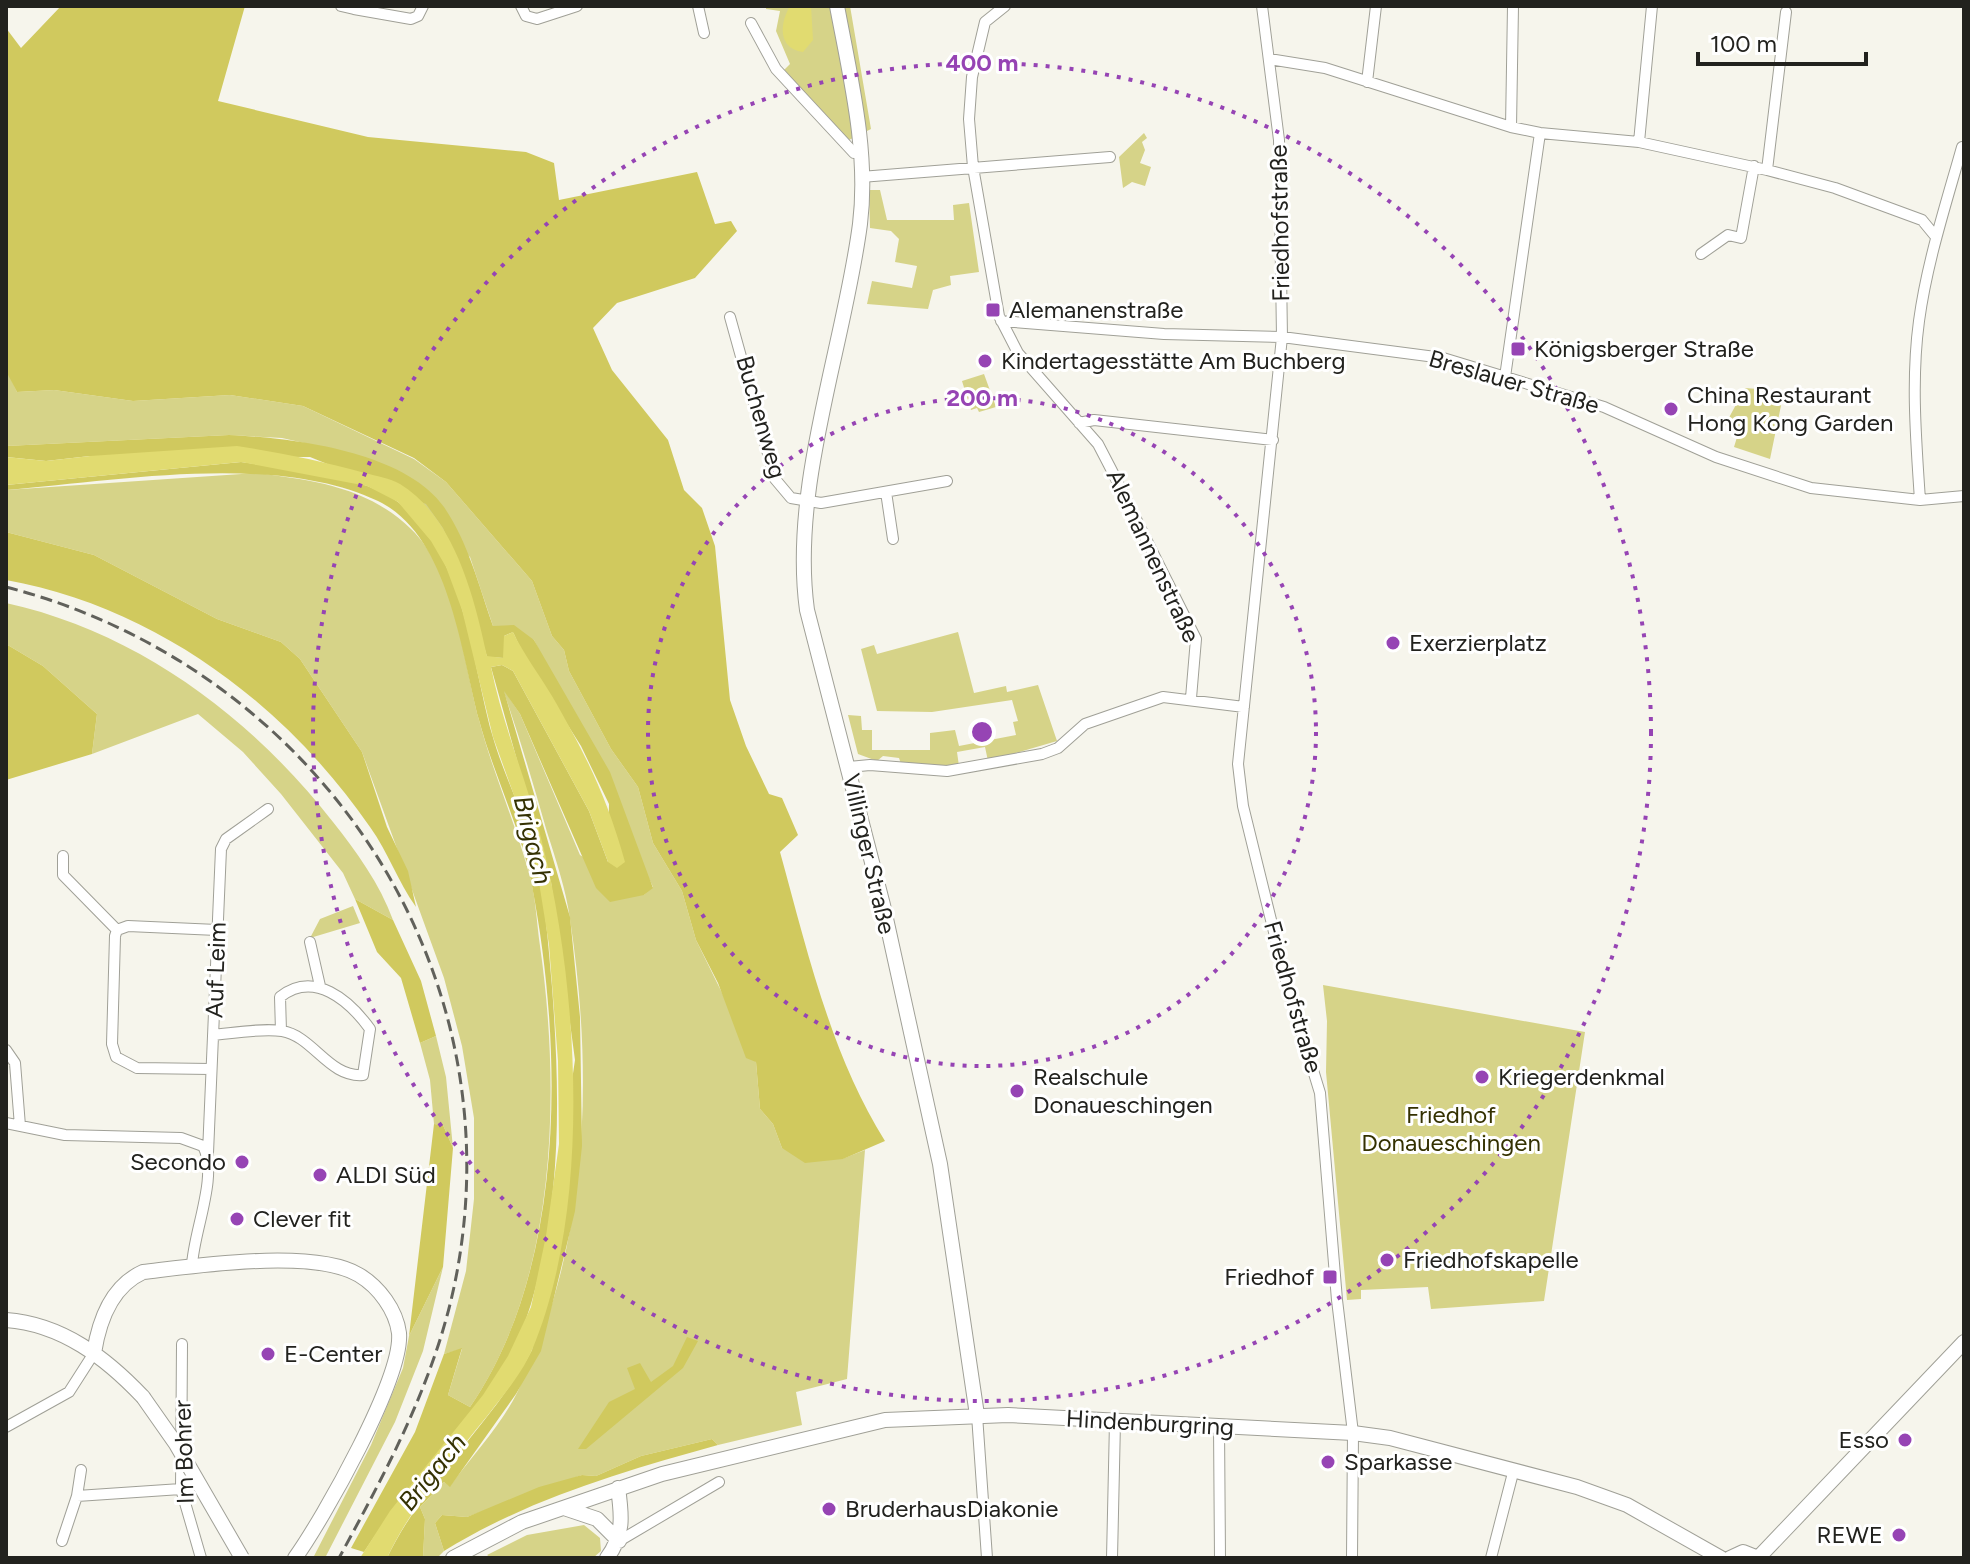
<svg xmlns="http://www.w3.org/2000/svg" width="1970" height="1564" font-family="Figtree,sans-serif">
	<rect width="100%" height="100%" fill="#f6f5ec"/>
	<path fill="#d6d388" d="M766,6h84l21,123 -24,12 -63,-71 6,-6 -14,-33 4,-20 -14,-2z
		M1144,133l3,5 -5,4 3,8 -5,13 11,4 -6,19 -13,-4 -9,6 -4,-31z
		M869,190h11l7,30h67l-1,-15 16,-2 10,69 -29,4 1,9 -18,5 -5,19 -61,-5 5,-23 40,7 5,-22 -22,-4 4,-23 -8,-8 -21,-3z
		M7,371l10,21 37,-2 79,11 97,-6 73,11 111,53 32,23 86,99 20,55 12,14 5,21 42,78 27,38 15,56 29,48 14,49 60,122 4,47 13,15 9,24 60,11 23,-9 -18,229 -51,13 6,33 -84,20 -6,-6 -71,17 -45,20 -14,-1 -115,42 -25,-2 -7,8 9,28 -7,7h-14l2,-39 -5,-12 24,-25 6,4c22,-30 51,-61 67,-93 72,-147 77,-315 53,-474 -4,-29 -14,-59 -23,-87 -14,-49 -28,-97 -45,-145l18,27 60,141 64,40 9,-8 -119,-247 -41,-14 -23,-69 -122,-104 -66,-15 -53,-3 -223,11z
		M984,374l12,33 -17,5 -2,-4 -6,2 -9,-29z
		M1745,388l39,3 -14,68 -36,-12 4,-13 -13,-9z
		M256,473c57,7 112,14 155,56 44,42 53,134 68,191 14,54 38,106 52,161 5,21 6,44 9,65 21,148 17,335 -70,461l-22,-12 14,-46 -18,5 22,-83 8,-72v-81l-12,-72 -18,-68 -82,-226 -62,-93 -19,-17 -64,-23 -123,-64 -88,-23v-42z
		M6,603c132,29 245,114 327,219 23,29 47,62 60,98l-38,-21 -12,-26 -62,-79 -38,-42 -45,-38 -106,40 5,-40 -54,-48 -37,-22z
		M958,632l16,61 32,-7 1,6 31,-7 19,56 -69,20 -3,-14 -28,5 2,14 -58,-2 -2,-6 -16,-2 -6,5 -19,-7 -10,-39 13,1 1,14h10v20h58v-17l25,-3 4,16 57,-11 -3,-13 5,-1 -6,-21 -80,12 -55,-1 -16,-62 13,-4 3,9z
		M353,906l7,17 -50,15 10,-19z
		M1323,985l262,47 -41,269 -113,8 -3,-22 -67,3v9l-14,1 -21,-228 1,-51z
		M436,1036l10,41 7,71 -10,-23 -9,-1 -4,-44 -10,-37z
		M443,1267l-20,84 -28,71 -70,136h-12l58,-113 32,-77 6,-32z
		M584,1525l16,13 1,13 -8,7h-102l-4,-3 40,-20z"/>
	<path fill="#d0c95e" d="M61,6h184l-27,95 150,36 158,15 28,11 5,37 138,-28 18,52 16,-3 6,10 -42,47 -78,25 -24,25 19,42 56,70 16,50 18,18 13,38 15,154 16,46 23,48 13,4 16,37 -18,17c27,98 51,203 105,289l-42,18 -38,4 -23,-15 -9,-24 -13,-15 -4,-47 -10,-4 -28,-75 -22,-43 -14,-49 -29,-48 -15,-56 -27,-38 -42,-78 -5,-21 -12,-14 -20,-55 -86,-99 -32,-24 -111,-52 -73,-11 -97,6 -79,-11 -37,2 -11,-21v-343l15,20z
		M229,435c63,3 175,16 215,72 24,35 35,79 49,119l21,-1 20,15 76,132 43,116 -9,7 -34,7 -14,-14 -76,-174 -16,-23 66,226 10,100 2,129 -7,65 -34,140 -25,43 -66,93 -6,-5 -24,25 5,12 -2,39h-36c37,-77 104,-133 145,-208l43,-290 -24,-178 -60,-215 11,-2 11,6 76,140 19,51 1,-58 -28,-58 -57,-90 -11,-24 -9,4v22l-17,-1 -22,-77 -22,-52 -17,-24 -116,-47 -220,-1 -44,5 -40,-4v-11z
		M241,462c44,7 121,12 157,40 67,54 73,155 94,232 11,40 31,77 42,117 11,44 14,91 18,136 8,107 10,213 -21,317 -27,92 -116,168 -167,248l-13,-4 64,-116 29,-78 18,-6 -14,47 22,12c97,-141 93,-360 62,-521 -11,-58 -38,-110 -53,-166 -18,-68 -30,-185 -101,-219 -104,-49 -260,-20 -372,-11v-5z
		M6,532l88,23 123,64 64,23 19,17 62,93 25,75 21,44 8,36c-18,-25 -28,-55 -46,-80 -85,-123 -214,-220 -364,-247z
		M6,644l37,22 54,48 -5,40 -86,26z
		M355,899l38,21 28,61 15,55 -16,7 -19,-65 -24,-26z
		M434,1124l9,1 10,23 -10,119 -34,69z
		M687,1337l11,4 -15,27 -97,81h-8l31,-47 26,-13 -8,-21 13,-5 11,19 22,-16z
		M712,1439l6,6c-94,26 -190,54 -274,106l-9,-28 7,-8 25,2 72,-30 43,-12 14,1 45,-20z"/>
	<path fill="#e1db70" d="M790,6h21l2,34 -10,12c-26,-4 -23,-29 -13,-46z
		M237,446c44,7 85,15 128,27 11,3 25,5 35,11 55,34 74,113 87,172l16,2 1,-22 9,-4c11,23 26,42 39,64 34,59 55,101 73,166l-8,6 -9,-6 -19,-51 -76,-140 -11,-6 -11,2c12,60 37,116 51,175 37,147 50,366 -10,508 -11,25 -28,44 -44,65 -37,46 -76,90 -101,143h-27l30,-47 93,-116 25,-39 23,-49 15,-71 13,-92 -1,-83 -9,-116 -15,-94 -41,-114 -31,-127 -16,-43 -15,-26 -33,-39 -31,-16 -126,-24 -235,23v-28l40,4 44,-5z"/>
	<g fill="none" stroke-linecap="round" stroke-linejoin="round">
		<defs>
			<path id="street" d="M341,6l13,3
				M355,6l-1,3 57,10 7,-3 5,-10
				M521,6l5,10 11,3 40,-13
				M698,6l6,27
				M1005,6l-20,16 -13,55 -3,42 4,48 26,149 19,37 80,91 13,25 85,170 -5,59
				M1262,6l17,134 3,197 -44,427 5,42 44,179 33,108 17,207 16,133 -1,125
				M751,23l25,46 78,84h6
				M1269,59l56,9 186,59 29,6 99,9 128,28 68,18 87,32 14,17
				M1367,82l9,-76
				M1511,127l2,-121
				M1639,142l13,-136
				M1767,170l19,-158
				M861,177l249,-20
				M1701,254l27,-19 13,3 13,-72
				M730,317l45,162 16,19 30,5 126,-22
				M1001,321l163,13 118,3 161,21 161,49 112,50 95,31 109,12 44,-4
				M1505,377l35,-244
				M1079,423l15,-3 179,20
				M886,492l7,47
				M1920,500c-4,-60 -9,-120 -1,-179 8,-59 27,-117 43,-174
				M849,767l21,-2 77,6 95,-17 16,-6 27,-24 78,-27 81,10
				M63,856v19l54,55
				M310,942l10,44
				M213,1035c21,-2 48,-7 69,-4 31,5 47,47 81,44l7,-46c-21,-29 -56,-59 -90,-32l1,34
				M6,1050l9,13 5,63
				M211,1069l-74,-1 -21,-11 -4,-13 3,-108 2,-6 11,-4 89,4
				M6,1123l59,12 116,3 22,8c16,29 -10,87 -11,120
				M208,1153l13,-304 5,-10 42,-30
				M182,1344l-1,145 20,69
				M977,1415l10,143
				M1219,1426l1,132
				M6,1427l63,-35 25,-39
				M77,1496l104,-7
				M62,1541l15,-45 4,-26
				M619,1541l100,-59
				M1112,1558l3,-136
				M1491,1558l23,-89"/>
			<path id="secondary" d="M837,6c13,70 32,146 23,218 -16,123 -70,263 -53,386l76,295 57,259 37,251
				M6,1320c56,4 100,38 137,77
				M94,1353c5,-32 18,-67 49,-81 52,-6 171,-24 216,3 20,12 37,35 40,58 4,45 -76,186 -104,225
				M564,1508l33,11 22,22
				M453,1558l69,-36 140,-48 223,-54 123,-5 345,18 37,5 187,49 50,18 94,53
				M607,1558c17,-23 15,-42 11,-70
				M1730,1558l13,-6 15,6
				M1758,1558l206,-216"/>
		</defs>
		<use href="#street" stroke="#a0a097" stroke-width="12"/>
		<use href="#secondary" stroke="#a0a097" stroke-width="16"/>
		<use href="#street" stroke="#fff" stroke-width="10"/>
		<use href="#secondary" stroke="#fff" stroke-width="14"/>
		<path stroke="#61615b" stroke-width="3" stroke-dasharray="12 6" stroke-linecap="butt" d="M6,587c303,78 509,371 451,685 -19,103 -68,194 -118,286"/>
		<defs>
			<path id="secondary-bridge" d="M143,1397l33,47 66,114"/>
		</defs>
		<use href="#secondary-bridge" stroke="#a0a097" stroke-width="16" stroke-linecap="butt"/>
		<use href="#secondary-bridge" stroke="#fff" stroke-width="14"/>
	</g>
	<g fill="none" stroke="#9644b4" stroke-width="4" stroke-dasharray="4 8">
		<circle cx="982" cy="732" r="334"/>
		<circle cx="982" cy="732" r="669"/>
	</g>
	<g fill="#9644b4" stroke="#fff" stroke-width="3">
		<rect x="985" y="302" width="16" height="16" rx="4"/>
		<rect x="1510" y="341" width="16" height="16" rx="4"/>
		<circle cx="985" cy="361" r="8"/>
		<circle cx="1671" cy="409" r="8"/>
		<circle cx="1393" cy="643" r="8"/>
		<circle cx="1482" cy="1077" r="8"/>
		<circle cx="1017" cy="1091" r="8"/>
		<circle cx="242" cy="1162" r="8"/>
		<circle cx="320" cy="1175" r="8"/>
		<circle cx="237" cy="1219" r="8"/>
		<circle cx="1387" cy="1260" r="8"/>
		<rect x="1322" y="1269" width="16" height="16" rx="4"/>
		<circle cx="268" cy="1354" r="8"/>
		<circle cx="1905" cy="1440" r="8"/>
		<circle cx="1328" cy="1462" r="8"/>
		<circle cx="829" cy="1509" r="8"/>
		<circle cx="1899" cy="1535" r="8"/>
	</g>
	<g text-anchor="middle" stroke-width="6" stroke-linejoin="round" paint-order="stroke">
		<g font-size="24" fill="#22221e" stroke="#fff">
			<text transform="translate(1280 223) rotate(-91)" y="8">Friedhofstraße</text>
			<text transform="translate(1514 382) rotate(16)" y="8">Breslauer Straße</text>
			<text transform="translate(761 417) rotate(74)" y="8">Buchenweg</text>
			<text transform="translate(1153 556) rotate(65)" y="8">Alemannenstraße</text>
			<text transform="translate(869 854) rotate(77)" y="8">Villinger Straße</text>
			<text transform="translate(216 970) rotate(-88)" y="8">Auf Leim</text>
			<text transform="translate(1293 997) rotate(74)" y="8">Friedhofstraße</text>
			<text transform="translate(1150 1423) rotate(3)" y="8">Hindenburgring</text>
			<text transform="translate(184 1452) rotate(-92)" y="8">Im Bohrer</text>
		</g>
		<g font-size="24" fill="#22221e" stroke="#fff" text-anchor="start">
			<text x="1009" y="318">Alemanenstraße</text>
			<text x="1534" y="357">Königsberger Straße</text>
			<text x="1001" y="369">Kindertagesstätte Am Buchberg</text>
			<text x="1687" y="403">China Restaurant<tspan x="1687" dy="28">Hong Kong Garden</tspan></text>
			<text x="1409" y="651">Exerzierplatz</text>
			<text x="1033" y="1085">Realschule<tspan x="1033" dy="28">Donaueschingen</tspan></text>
			<text x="1498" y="1085">Kriegerdenkmal</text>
			<text x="226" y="1170" text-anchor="end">Secondo</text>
			<text x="336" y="1183">ALDI Süd</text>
			<text x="253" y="1227">Clever fit</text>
			<text x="1403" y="1268">Friedhofskapelle</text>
			<text x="1314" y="1285" text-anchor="end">Friedhof</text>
			<text x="284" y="1362">E-Center</text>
			<text x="1889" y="1448" text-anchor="end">Esso</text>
			<text x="1344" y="1470">Sparkasse</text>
			<text x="845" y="1517">BruderhausDiakonie</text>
			<text x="1883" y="1543" text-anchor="end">REWE</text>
		</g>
		<g font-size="24" fill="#343101" stroke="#fff">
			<text x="1451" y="1123">Friedhof<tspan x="1451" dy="28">Donaueschingen</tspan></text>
		</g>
		<g font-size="26" font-style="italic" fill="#353203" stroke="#fff">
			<text transform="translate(533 840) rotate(76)" y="9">Brigach</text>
			<text transform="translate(432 1472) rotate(-51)" y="9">Brigach</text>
		</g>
	</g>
	<circle cx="982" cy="732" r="12" fill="#9644b4" stroke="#fff" stroke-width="4"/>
	<g font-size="24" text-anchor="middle" font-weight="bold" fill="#9644b4" stroke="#fff" stroke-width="6" stroke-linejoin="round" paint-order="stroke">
		<text x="982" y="71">400 m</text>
		<text x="982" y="406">200 m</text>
	</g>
	<rect width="1970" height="1564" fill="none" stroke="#22221e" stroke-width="16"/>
	<path d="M1698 52v12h168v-12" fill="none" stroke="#22221e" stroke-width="4"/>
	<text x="1710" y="52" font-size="24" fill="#22221e" stroke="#ffffff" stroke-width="6" paint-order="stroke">100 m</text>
</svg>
